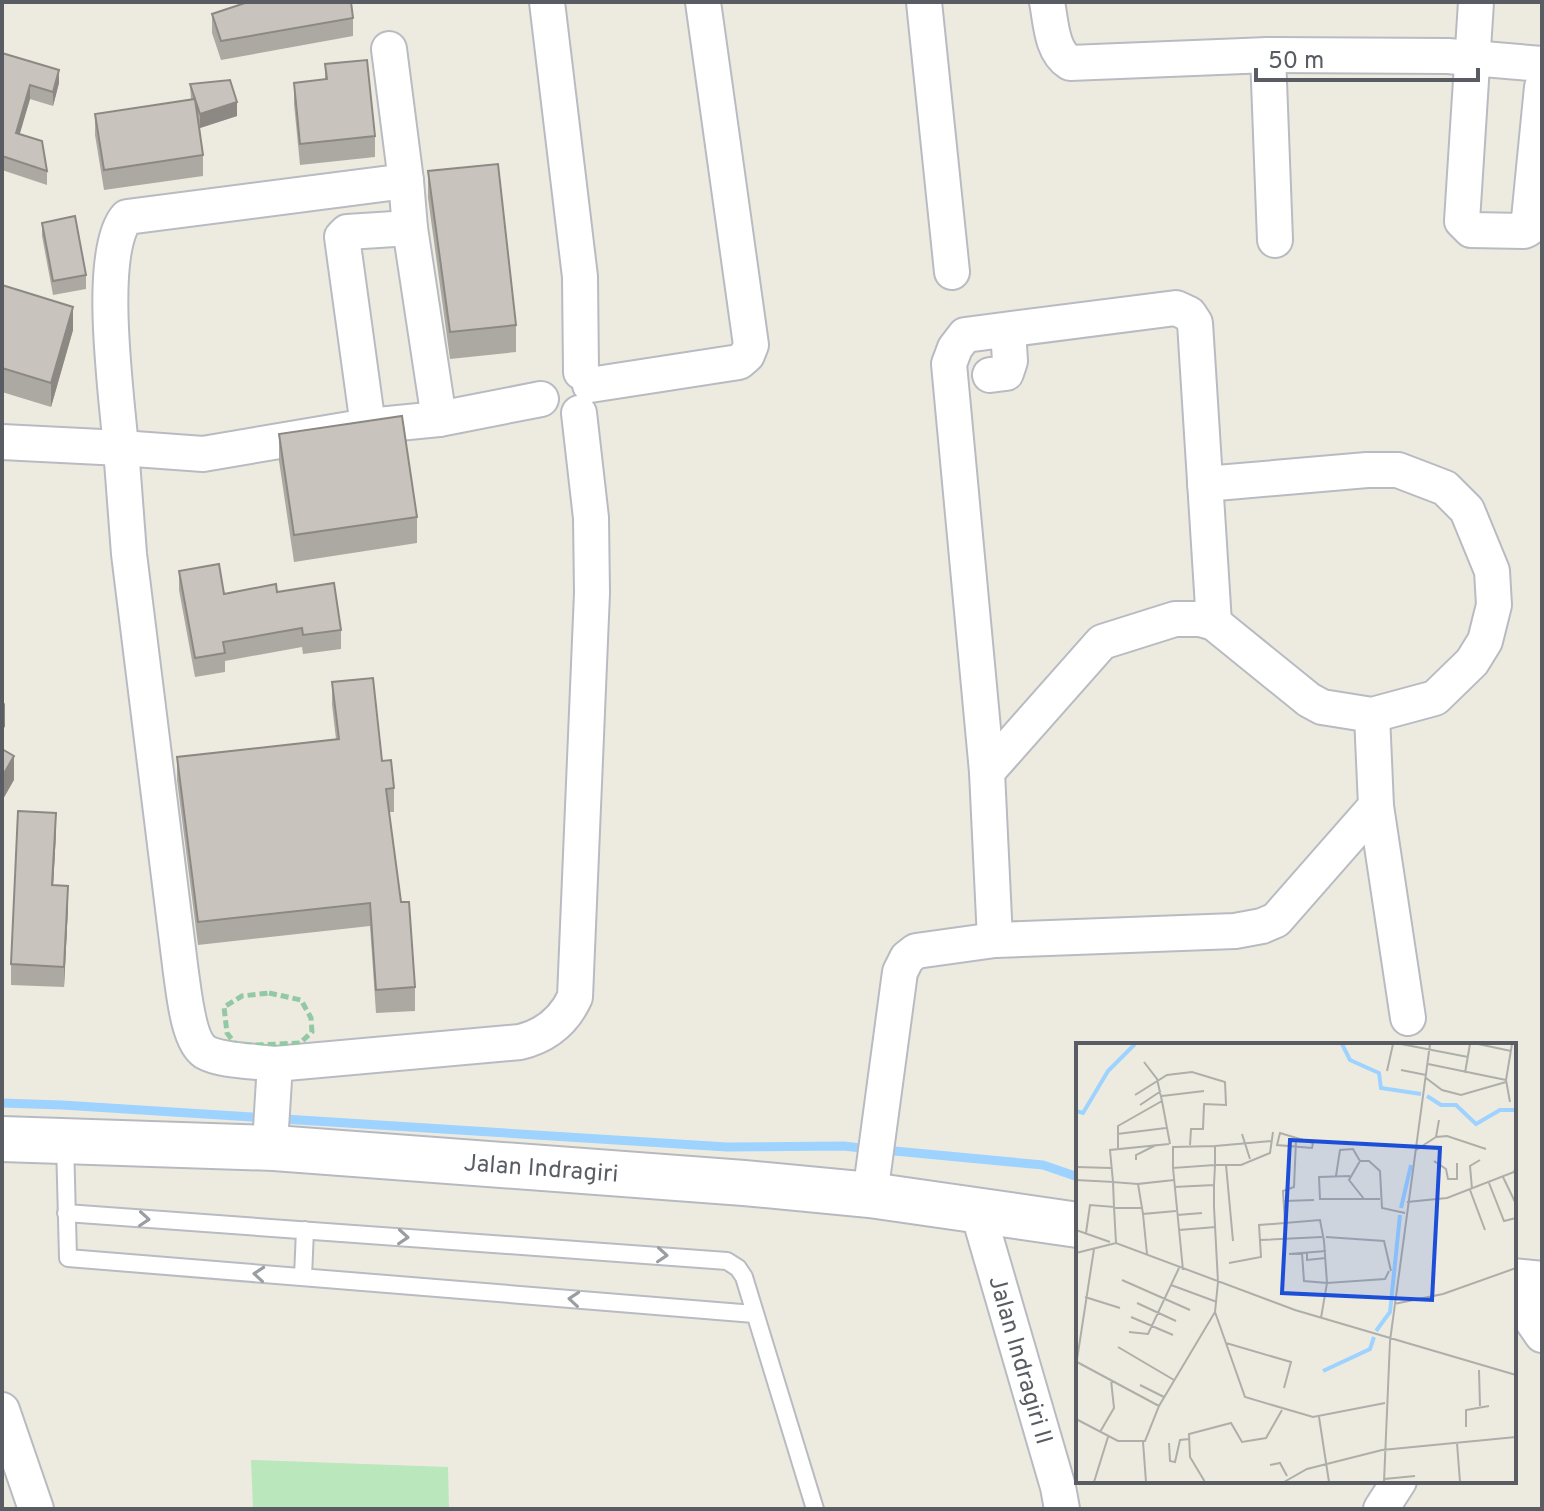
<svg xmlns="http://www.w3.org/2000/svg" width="1544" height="1511" font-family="Overpass,sans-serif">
	<rect width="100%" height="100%" fill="#edebe0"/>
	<path fill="#bae7bb" d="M251,1460l197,7 1,42h-196z"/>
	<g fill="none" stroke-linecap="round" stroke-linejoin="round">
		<path stroke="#9ed3ff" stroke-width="9" d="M2,1103l60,2 665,42 117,-1 25,3
			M884,1150l159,15 35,12"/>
		<defs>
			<path id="lane" d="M65,1142l3,116 686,56
				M66,1213l661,48 11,7 6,9 71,232
				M303,1277l2,-47"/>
			<g id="street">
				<path d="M547,2l33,275 1,95"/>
				<path d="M924,2l28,270"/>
				<path d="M1047,2c4,20 4,49 23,61l198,-8 180,1 94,8"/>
				<path d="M1476,2l-14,219 9,9 53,1 4,-2 14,-142"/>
				<path d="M389,49l17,132 4,47 29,191"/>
				<path d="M1268,55l7,185"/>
				<path d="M990,375l16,-2 4,-12 -2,-31"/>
				<path d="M590,385l149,-23 8,-7 4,-10 -48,-343"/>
				<path d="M368,426l-26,-189 5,-5 63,-4"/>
				<path d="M2,442l119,6c-4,-49 -25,-197 6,-231l279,-36"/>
				<path d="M987,772l115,-130 73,-23h25l14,4 95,77 13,7 50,8 63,-17 37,-36 13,-21 9,-36 -2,-34 -25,-61 -22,-22 -47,-18h-31l-162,14"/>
				<path d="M1376,806l32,212"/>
				<path d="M995,940l-8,-168 -38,-408 6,-16 10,-13 211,-27 13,6 6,9 19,300"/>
				<path d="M275,1064c-19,-3 -55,-3 -70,-12 -17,-11 -21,-60 -24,-79l-52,-419 -8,-106 82,6 165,-28 71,-7 102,-20"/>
				<path d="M274,1148l-3,-20 4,-64 245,-22c25,-6 44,-21 55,-45l17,-404 -1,-75 -12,-105"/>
				<path d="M870,1195l30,-223 7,-14 9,-7 79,-11 240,-9 27,-5 14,-6 100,-114 -4,-91"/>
				<path id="s1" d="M978,1212l80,275 4,22"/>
				<path d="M1514,1294l28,41"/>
				<path d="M2,1410l34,99"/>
				<path d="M1381,1509l18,-28"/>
			</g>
			<g id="secondary">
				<path id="s2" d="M2,1139l272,9 470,35 126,12 208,30"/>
				<path d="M1514,1281l28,3"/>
			</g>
		</defs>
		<use href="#lane" stroke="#b8bbc1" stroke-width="20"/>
		<use href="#street" stroke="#b8bbc1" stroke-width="38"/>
		<use href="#secondary" stroke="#b6bac0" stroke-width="48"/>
		<path stroke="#93c8a4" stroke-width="5" stroke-dasharray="8 4" stroke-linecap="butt" d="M269,993l32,7 10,18 1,14 -12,11 -63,3 -10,-13 -3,-26 18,-11z"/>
		<use href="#lane" stroke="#fff" stroke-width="16"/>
		<use href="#street" stroke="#fff" stroke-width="34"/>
		<use href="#secondary" stroke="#fff" stroke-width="44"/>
	</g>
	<path fill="#aca9a3" d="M212,14l141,4v18l-132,24 -9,-27z
		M2,53l57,30 -6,23 -23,-7 -11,35 28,37v14l-45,-15z
		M325,64l50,72v21l-75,8 -6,-61v-21l31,-4z
		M190,84l47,32 -37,12 -2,-6 5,33v21l-99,14 -9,-55v-21l96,-14z
		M428,171l88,154v27l-66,7 -22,-161z
		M42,223l44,52v14l-33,6 -11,-59z
		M2,285l71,45 -22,77 -49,-15z
		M279,434l138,83v26l-123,19 -15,-101z
		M179,571l45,23 53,-2 64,38v19l-38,5 -1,-7 -77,14v11l-30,5 -16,-87z
		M332,682l50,79 12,27v24h-5l12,90 14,85v24l-39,2 -6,-87 -172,19 -21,-165v-23l159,-18 -4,-34z
		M56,833l-3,52 15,22 -4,80 -53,-2v-21z"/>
	<path fill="#8c8984" d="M59,70v13l-6,23v-14z
		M30,85v14l-14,48v-14z
		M237,102v14l-37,12v-14z
		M73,307v23l-22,77v-24z
		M5,703v24l-3,2v-24z
		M14,756v24l-12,21v-24z
		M56,813v20l-4,73v-21z
		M68,886v21l-4,80v-20z"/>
	<path fill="#c8c4bd" stroke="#8c8984" stroke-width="2" d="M248,2h103l2,16 -132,23 -9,-27z
		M2,53l57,17 -6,22 -23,-7 -14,48 26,8 5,30 -45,-15z
		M367,60l8,76 -75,8 -6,-61 33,-4 -2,-15z
		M230,80l7,22 -37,12 -10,-30z
		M195,99l8,56 -99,15 -9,-56z
		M498,164l18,161 -66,7 -22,-161z
		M75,216l11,59 -33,6 -11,-58z
		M2,285l71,22 -22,76 -49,-15z
		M402,416l15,101 -123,18 -15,-101z
		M219,564l5,30 52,-10 1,8 57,-9 7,47 -38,5 -1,-7 -79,14 2,11 -30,5 -16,-87z
		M373,678l9,83 9,-1 3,28 -8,1 15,113h8l6,85 -39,3 -6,-87 -172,19 -21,-165 162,-18 -7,-57z
		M2,749l12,7 -12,21z
		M18,811l38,2 -4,72 16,1 -4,81 -53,-3z"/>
	<defs><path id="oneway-chevron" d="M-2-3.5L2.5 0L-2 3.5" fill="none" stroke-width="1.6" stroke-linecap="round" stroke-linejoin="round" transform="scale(2)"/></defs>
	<g stroke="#9b9ea1">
		<use href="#oneway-chevron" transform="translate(144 1219) rotate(4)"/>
		<use href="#oneway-chevron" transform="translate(403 1237) rotate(4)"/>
		<use href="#oneway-chevron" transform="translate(662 1255) rotate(4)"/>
		<use href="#oneway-chevron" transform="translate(259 1274) rotate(-175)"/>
		<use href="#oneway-chevron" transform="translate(574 1299) rotate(-175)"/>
	</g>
	<g text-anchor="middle" stroke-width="6" stroke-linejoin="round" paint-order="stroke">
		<g font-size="24" fill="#595d63" stroke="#fff">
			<text dy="8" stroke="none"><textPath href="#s2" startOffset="540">Jalan Indragiri</textPath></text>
			<text dy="8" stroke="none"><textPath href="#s1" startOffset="154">Jalan Indragiri II</textPath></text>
		</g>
	</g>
	<g transform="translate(1076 1043)">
		<rect width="440" height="440" fill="#edebe0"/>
		<path fill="none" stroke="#9ed3ff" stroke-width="4" d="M266,1l8,16 29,13 2,15 40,6M351,53l14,9h15l20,19 24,-14h16M0,68l7,2 25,-42 27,-27M325,165l10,-43M300,288l14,-19 10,-97M247,328l47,-22 4,-12"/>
		<path fill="none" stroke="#aeaeaa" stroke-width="2" d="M325,1l67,13M402,1l33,7M68,19l13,17 5,22M352,21l78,16M325,27l25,5M311,28l6,-27M389,30l5,-29M350,35l16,12 19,5 45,-13M59,52l32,-20 25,-3 33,10 1,23 -22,-1 -1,25h-12l-1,16M86,53l42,-5M434,59l-4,-22 6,-36M64,62l21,-14M204,90l33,10 -1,5 -35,-3zM41,91l49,-6M166,91l8,25M360,94l11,-1 39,13M220,97l-2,47 -11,4 2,32 35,-3 4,21 -1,-5M139,103l56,-5M42,105v-22l44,-25 8,43M340,107l20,-13 3,-17M60,117v-5l20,-10M284,118h9l11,10 2,37 23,5M284,118l-11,19 15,19M358,118l12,8 2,10h9v-16M150,122l7,76M0,124l35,1M97,125l10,102M260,133l4,-26 13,-1 7,12M274,133l-31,1 1,22h60M427,134l13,27M0,137l37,2 -3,-32 59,-6M413,140l15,38 12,-3M98,144l40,-2M396,146l-2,-23 10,-6M394,147l15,40M208,158l30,-1M331,159l40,-4 67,-26 2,-6M38,164l2,36M39,165h27M67,171l-5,-30 36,-4M101,172l25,-2M0,187l34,12M103,187l37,-3M10,190l4,-28 24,2 -1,-25 25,2M250,194l58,4 7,30M184,197l62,-3M248,198l3,42 58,-4 4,-8M0,210l40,-10 179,67 221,65M226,210l2,28 23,2 -6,35M231,210v7l19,-2M71,211l-4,-40 33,-3M213,211l37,-3M153,220l32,-6 -2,-32 26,-2M46,237l68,30M95,242l46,17M9,254l35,11M61,260l39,18M318,261l49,-10 73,-26M139,269l30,85 68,20 72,-14M55,274l42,18M53,289l19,2 31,-66M314,298l40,-297M150,300l65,19 -7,26M42,304l56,33M1,319l82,44M0,323l18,-117M403,327l1,36M64,342l24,12M243,374l10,65M0,376l42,22h27l14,-35 56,-94 3,-30 -4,-75v-22l1,-20v-19l-42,1v21l42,-3h26l29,-12 3,-21M390,384v-17l23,-4M24,389l14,-24 -3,-28M67,399l3,40M93,400l1,18 5,1 5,-22 9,-1M381,400l3,39M194,422l10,-2 7,13M308,436l31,-3M18,439l14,-45M129,439l-15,-25 -1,-23 42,-11 11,19 24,-4 16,-28M208,439l23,-13 75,-19 134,-13M308,439l6,-141"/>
		<path fill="#1d4ed8" fill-opacity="0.15" stroke="#1d4ed8" stroke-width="4" d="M214,97l150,8 -8,152 -150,-7z"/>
		<rect width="440" height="440" fill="none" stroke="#595d63" stroke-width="4"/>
	</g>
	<rect width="1544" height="1511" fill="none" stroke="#595d63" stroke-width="8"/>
	<path d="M1256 68v12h222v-12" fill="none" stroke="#595d63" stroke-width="4"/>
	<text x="1268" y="68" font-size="24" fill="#595d63" stroke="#ffffff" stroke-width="6" paint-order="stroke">50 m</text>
</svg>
